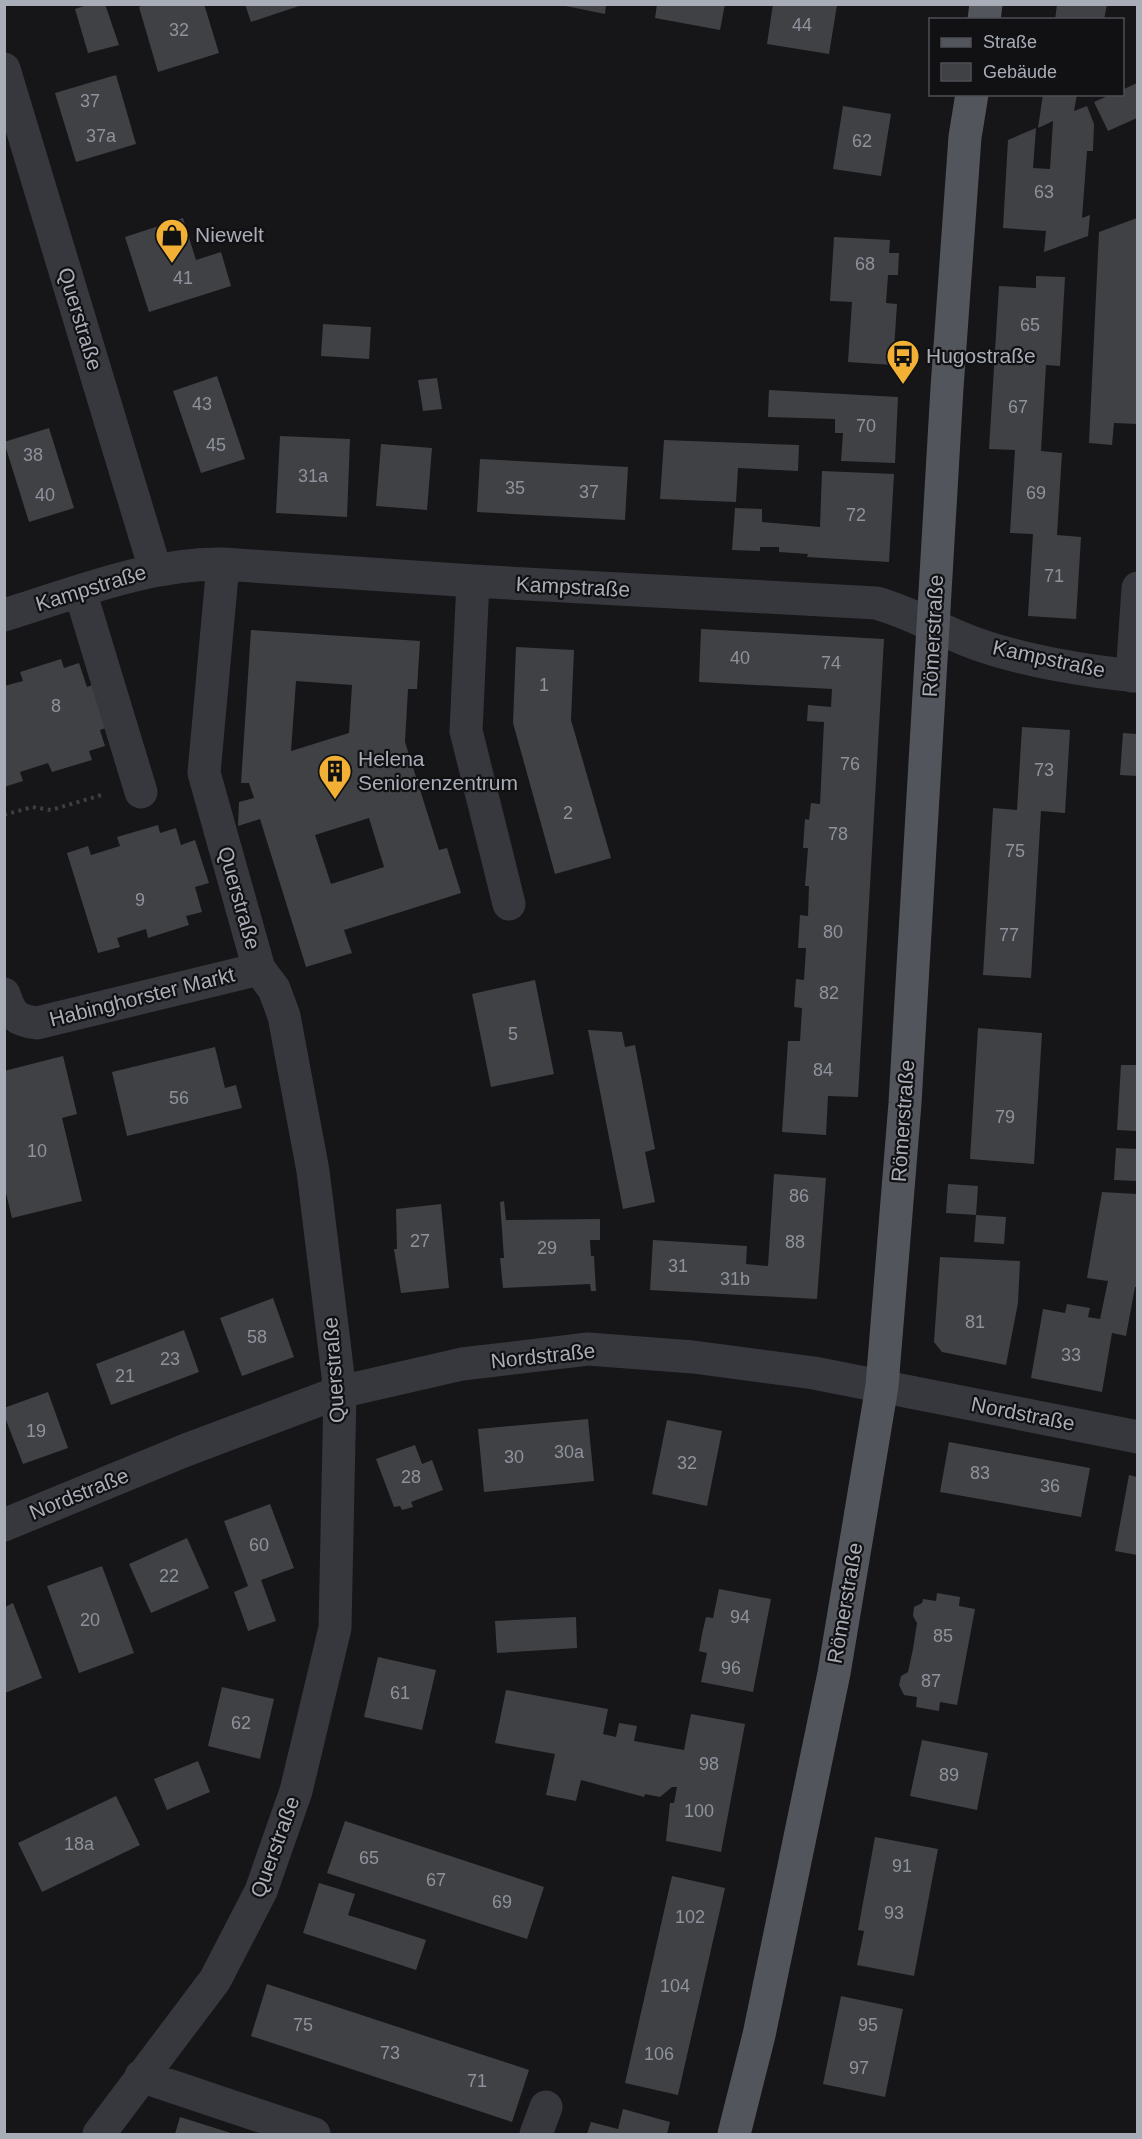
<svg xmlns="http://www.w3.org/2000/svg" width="1142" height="2139" font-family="Arial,sans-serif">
	<rect width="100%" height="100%" fill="#161618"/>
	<path fill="#404145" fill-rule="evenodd" d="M90,4h15l14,41 -31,8 -13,-44z
		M147,4h57l15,49 -61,19 -19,-65z
		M245,4h57v1l-51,17z
		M556,4h50l-1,10z
		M657,4h68l-5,26 -65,-12z
		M773,4l64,1 -8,49 -62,-10z
		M1057,4h50l-3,16h-49z
		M116,75l20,69 -60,18 -21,-69z
		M1137,83v35l-29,13 -14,-29 18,-8h10v-4z
		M1043,94h34l-3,17 13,-5 7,18 -1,27h-6l-5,67 8,-3 -2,21 -44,16 2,-21 -43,-3 5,-88 28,-12 -3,40 17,1 3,-48 -15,7z
		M843,106l48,8 -10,62 -48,-7z
		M183,218l13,42 25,-8 10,34 -82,26 -24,-75z
		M1137,218v206l-23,-1 -2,22 -23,-2 10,-211z
		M834,237l56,3 -1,13h10l-1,22h-10l-2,28 11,1 -4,61 -45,-3 4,-60 -22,-1z
		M1036,276l29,1 -5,89 -14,-1 -5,86 21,2 -5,82 24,2 -5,82 -48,-3 5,-82 -23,-1 5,-83 -26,-1 10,-163 37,2z
		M323,324l48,3 -2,32 -48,-3z
		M217,376l28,83 -44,14 -28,-82z
		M437,378l5,31 -19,2 -5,-31z
		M769,390l129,7 -3,66 -54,-2 2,-28h-8v-14l-67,-2z
		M49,428l25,80 -45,14 -25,-80z
		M280,436l70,3 -3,78 -71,-4z
		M664,440l135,5 -1,26 -60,-3 -2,34 -76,-3z
		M381,444l51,4 -5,62 -51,-4z
		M480,459l148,8 -3,53 -148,-8z
		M822,471l72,3 -5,88 -82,-5 1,-3 -29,-2v-5h-19v4l-28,-1 3,-42 27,1v13l58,5z
		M701,629l183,10 -26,458 -30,-1 -2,39 -44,-3 6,-91h12l2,-33 -8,-1 2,-28 8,1 2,-32h-8l2,-33 8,1 1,-30h-4l3,-38h-5l2,-29 4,1 2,-17 9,1 4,-82 -17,-1 1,-16 23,2 1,-18 -133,-7z
		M251,630l169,11 -3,48h-9l-3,53 34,108 8,-2 14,45 -117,37 8,23 -46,14 -46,-148 -22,7 1,-24 15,-4 -5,-15h-8zM296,681l56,4 -3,48 -58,18zM369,818l15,49 -53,17 -16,-49z
		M516,647l58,3 -3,70 40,138 -56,16 -42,-151z
		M61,659l3,9 15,-5 8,24 14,-5 13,43 -14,5 5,16 -16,5 3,9 -40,12 -4,-9 -28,9 3,9 -19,6v-101l19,-5 -3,-9z
		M1022,727l48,3 -5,83 -24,-2 -10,167 -48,-3 10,-167 24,2z
		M1123,733l14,1v42l-17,-1z
		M158,825l2,8 16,-5 5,17 14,-5 14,43 -14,4 7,25 -16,4 3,9 -41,13 -2,-9 -29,9 3,9 -22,6 -31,-100 21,-7 3,9 29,-9 -3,-9z
		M535,980l19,94 -63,13 -19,-93z
		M978,1028l64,5 -8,131 -64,-5z
		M588,1030l34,2 3,15 10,-2 20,104 -10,3 10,50 -32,7z
		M215,1047l10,41 11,-3 6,23 -115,28 -15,-64z
		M63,1056l14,58 -15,4 20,83 -70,17 -8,-33v-114z
		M1121,1065h16v66l-20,-1z
		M1116,1148l21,1v32l-23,-1z
		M774,1174l52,4 -9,121 -167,-9 3,-50 94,6 -1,18 22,2z
		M948,1184l30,2 -2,29 30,2 -2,27 -30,-2 2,-27 -30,-2z
		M1102,1192l35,2v93h-2l-9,49 -14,-3 -10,59 -71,-14 12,-69 22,4 2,-9 23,4 -2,9 12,2 8,-38 -21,-3z
		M504,1201l2,19 94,-1v21h-10l1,16h3l2,35h-5l-1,-7 -87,4 -3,-30h4l-4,-56z
		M441,1204l8,84 -48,5 -7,-44h3l-1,-40z
		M940,1257l80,4 -2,42 -12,62 -64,-13 -8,-10z
		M273,1298l21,59 -52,19 -22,-58z
		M184,1330l15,42 -88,33 -15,-41z
		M48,1392l20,56 -45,16 -19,-49v-7z
		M588,1419l6,62 -110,11 -6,-63z
		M667,1420l55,11 -15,75 -55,-12z
		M949,1442l141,26 -9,49 -141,-25z
		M415,1445l7,19 10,-4 11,30 -32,12 2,5 -11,3 -2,-4 -6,1 -18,-48z
		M1129,1475l8,2v78l-22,-4z
		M270,1504l24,64 -33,12 15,41 -28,10 -14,-39 14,-6 -24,-65z
		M187,1538l22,50 -58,25 -22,-49z
		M102,1566l32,87 -55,20 -32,-87z
		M719,1589l52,10 -18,93 -52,-10 6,-29 -8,-2 3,-17 4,-17 7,1z
		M937,1593l23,4 -1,9 16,3 -18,96 -17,-3 -1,9 -23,-4 1,-10 -13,-2 -5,-10 2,-9 7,-4 5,-23 4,-26 -4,-7 1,-9 8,-4 1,-4 13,2z
		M13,1603l29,75 -37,15v-86z
		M576,1617l1,31 -80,5 -2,-32z
		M378,1657l58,13 -14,60 -58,-13z
		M222,1687l52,12 -14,60 -52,-13z
		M506,1690l102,19 -5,25 13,3 3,-14 18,3 -3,15 50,9 7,-36 54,10 -24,128 -55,-11 4,-38h4l3,-16h-5l-12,10 -15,-3 -1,3 -63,-17 -5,21 -30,-6 9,-41 -60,-11z
		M922,1740l66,13 -11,57 -67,-14z
		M198,1761l12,31 -43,18 -13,-31z
		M116,1796l24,49 -98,47 -24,-49z
		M345,1821l199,66 -17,52 -200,-66z
		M875,1837l63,12 -24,127 -57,-11 7,-34 -6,-1z
		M672,1876l53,12 -47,207 -53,-12z
		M319,1883l36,11 -7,21 78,25 -10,30 -113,-37z
		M267,1984l262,86 -17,52 -261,-86z
		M841,1996l62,13 -18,88 -62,-13z
		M623,2109l47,13 -3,12h-80l4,-12 27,7z
		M180,2117l54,17h-59z"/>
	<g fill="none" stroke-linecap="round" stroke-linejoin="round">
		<path stroke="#3d3f44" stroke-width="4" stroke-dasharray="3 4.5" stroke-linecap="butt" d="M4,815l28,-8 19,3 54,-16"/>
		<path stroke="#37383d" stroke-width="33" d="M4,69l151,500
			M473,581l-7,150 43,173
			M80,591l61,201
			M4,615c72,-22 144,-52 219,-51l250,17 403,22c34,9 65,28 98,40 46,17 115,29 164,33
			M1132,676l6,-88
			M4,994c7,21 11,26 33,29l222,-54
			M4,1525l182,-75 154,-58 122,-28 126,-15 105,8 121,16 324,64
			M141,2076l173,58
			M99,2134l116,-154 46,-89 35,-100 39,-163 5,-236 -27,-221 -29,-155 -10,-27 -15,-20 -55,-196 19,-209
			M536,2134l10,-27"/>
		<path stroke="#53555c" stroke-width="33" d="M984,20l2,-16
			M734,2134l25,-99 75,-362 48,-287 23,-283 42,-715 18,-251 7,-43"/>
	</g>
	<defs>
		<symbol id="shop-pin" viewBox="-11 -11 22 30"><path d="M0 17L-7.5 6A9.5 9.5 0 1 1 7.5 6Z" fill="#f2b134" stroke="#111113"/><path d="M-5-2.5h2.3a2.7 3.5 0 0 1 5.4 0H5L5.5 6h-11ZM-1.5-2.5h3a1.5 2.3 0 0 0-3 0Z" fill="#111"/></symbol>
		<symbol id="bus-pin" viewBox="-11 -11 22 30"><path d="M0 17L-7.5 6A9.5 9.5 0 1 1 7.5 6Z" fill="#f2b134" stroke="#111113"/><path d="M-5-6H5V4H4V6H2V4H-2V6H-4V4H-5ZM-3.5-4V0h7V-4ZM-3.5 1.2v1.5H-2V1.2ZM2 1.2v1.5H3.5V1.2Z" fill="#111"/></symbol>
		<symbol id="building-pin" viewBox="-11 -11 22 30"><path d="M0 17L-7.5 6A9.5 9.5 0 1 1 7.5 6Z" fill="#f2b134" stroke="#111113"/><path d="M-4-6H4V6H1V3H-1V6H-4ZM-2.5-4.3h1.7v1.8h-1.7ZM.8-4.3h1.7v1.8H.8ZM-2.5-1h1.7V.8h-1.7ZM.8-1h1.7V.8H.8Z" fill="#111"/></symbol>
	</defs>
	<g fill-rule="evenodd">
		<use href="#shop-pin" x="153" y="216" width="38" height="52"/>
		<use href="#bus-pin" x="884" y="337" width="38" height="52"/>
		<use href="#building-pin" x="316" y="752" width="38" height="52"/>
	</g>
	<g text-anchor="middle" stroke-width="4.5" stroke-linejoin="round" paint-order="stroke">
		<g font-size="18" fill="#8e929b">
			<text x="802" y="31">44</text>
			<text x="179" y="36">32</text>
			<text x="90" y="107">37</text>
			<text x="101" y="142">37a</text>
			<text x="862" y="147">62</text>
			<text x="1044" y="198">63</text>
			<text x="865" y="270">68</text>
			<text x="183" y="284">41</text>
			<text x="1030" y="331">65</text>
			<text x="202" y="410">43</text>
			<text x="1018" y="413">67</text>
			<text x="866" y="432">70</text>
			<text x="216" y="451">45</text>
			<text x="33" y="461">38</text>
			<text x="313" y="482">31a</text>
			<text x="515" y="494">35</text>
			<text x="589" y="498">37</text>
			<text x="1036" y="499">69</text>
			<text x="45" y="501">40</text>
			<text x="856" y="521">72</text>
			<text x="1054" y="582">71</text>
			<text x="740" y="664">40</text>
			<text x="831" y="669">74</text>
			<text x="544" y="691">1</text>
			<text x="56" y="712">8</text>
			<text x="850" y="770">76</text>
			<text x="1044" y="776">73</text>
			<text x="568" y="819">2</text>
			<text x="838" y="840">78</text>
			<text x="1015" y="857">75</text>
			<text x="140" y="906">9</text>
			<text x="833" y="938">80</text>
			<text x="1009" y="941">77</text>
			<text x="829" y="999">82</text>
			<text x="513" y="1040">5</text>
			<text x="823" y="1076">84</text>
			<text x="179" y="1104">56</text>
			<text x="1005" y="1123">79</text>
			<text x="37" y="1157">10</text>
			<text x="799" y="1202">86</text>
			<text x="420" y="1247">27</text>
			<text x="795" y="1248">88</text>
			<text x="547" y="1254">29</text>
			<text x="678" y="1272">31</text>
			<text x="735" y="1285">31b</text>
			<text x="975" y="1328">81</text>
			<text x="257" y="1343">58</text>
			<text x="1071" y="1361">33</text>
			<text x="170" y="1365">23</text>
			<text x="125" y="1382">21</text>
			<text x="36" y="1437">19</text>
			<text x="569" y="1458">30a</text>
			<text x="514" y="1463">30</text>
			<text x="687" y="1469">32</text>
			<text x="980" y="1479">83</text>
			<text x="411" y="1483">28</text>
			<text x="1050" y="1492">36</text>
			<text x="259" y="1551">60</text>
			<text x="169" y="1582">22</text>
			<text x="740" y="1623">94</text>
			<text x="90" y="1626">20</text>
			<text x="943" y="1642">85</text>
			<text x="731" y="1674">96</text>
			<text x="931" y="1687">87</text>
			<text x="400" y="1699">61</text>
			<text x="241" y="1729">62</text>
			<text x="709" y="1770">98</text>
			<text x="949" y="1781">89</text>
			<text x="699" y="1817">100</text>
			<text x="79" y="1850">18a</text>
			<text x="369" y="1864">65</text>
			<text x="902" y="1872">91</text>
			<text x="436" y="1886">67</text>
			<text x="502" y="1908">69</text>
			<text x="894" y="1919">93</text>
			<text x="690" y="1923">102</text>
			<text x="675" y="1992">104</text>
			<text x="303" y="2031">75</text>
			<text x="868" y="2031">95</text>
			<text x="390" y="2059">73</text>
			<text x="659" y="2060">106</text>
			<text x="859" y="2074">97</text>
			<text x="477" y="2087">71</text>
		</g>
		<g font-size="21" fill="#a8adb8" stroke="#111113" text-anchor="start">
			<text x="195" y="242">Niewelt</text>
			<text x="926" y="363">Hugostraße</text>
			<text x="358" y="766">Helena<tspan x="358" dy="24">Seniorenzentrum</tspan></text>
		</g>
		<g font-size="21" fill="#a8adb8" stroke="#111113">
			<text transform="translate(80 319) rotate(73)" y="7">Querstraße</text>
			<text transform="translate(573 587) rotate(3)" y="7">Kampstraße</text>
			<text transform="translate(91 588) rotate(-17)" y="7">Kampstraße</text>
			<text transform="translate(933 636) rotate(-87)" y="7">Römerstraße</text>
			<text transform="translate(1049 659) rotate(12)" y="7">Kampstraße</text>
			<text transform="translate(239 898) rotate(74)" y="7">Querstraße</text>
			<text transform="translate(142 997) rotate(-14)" y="7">Habinghorster Markt</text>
			<text transform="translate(903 1121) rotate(-86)" y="7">Römerstraße</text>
			<text transform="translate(543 1356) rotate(-6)" y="7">Nordstraße</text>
			<text transform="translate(334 1370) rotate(-94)" y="7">Querstraße</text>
			<text transform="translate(1023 1414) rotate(11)" y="7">Nordstraße</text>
			<text transform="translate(79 1494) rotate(-22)" y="7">Nordstraße</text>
			<text transform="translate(845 1603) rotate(-80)" y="7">Römerstraße</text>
			<text transform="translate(275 1847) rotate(-70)" y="7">Querstraße</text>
		</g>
	</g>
	<rect width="1142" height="2139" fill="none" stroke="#a8adb8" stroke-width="12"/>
	<rect x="929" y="18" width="195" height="78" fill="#111113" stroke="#4d4f55" stroke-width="1.5"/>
	<rect x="941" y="38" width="30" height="9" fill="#53555c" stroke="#4d4f55" stroke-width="1.5"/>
	<text x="983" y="48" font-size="18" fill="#a8adb8">Straße</text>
	<rect x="941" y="63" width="30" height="18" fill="#404145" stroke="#4d4f55" stroke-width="1.5"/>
	<text x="983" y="78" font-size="18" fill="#a8adb8">Gebäude</text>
</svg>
